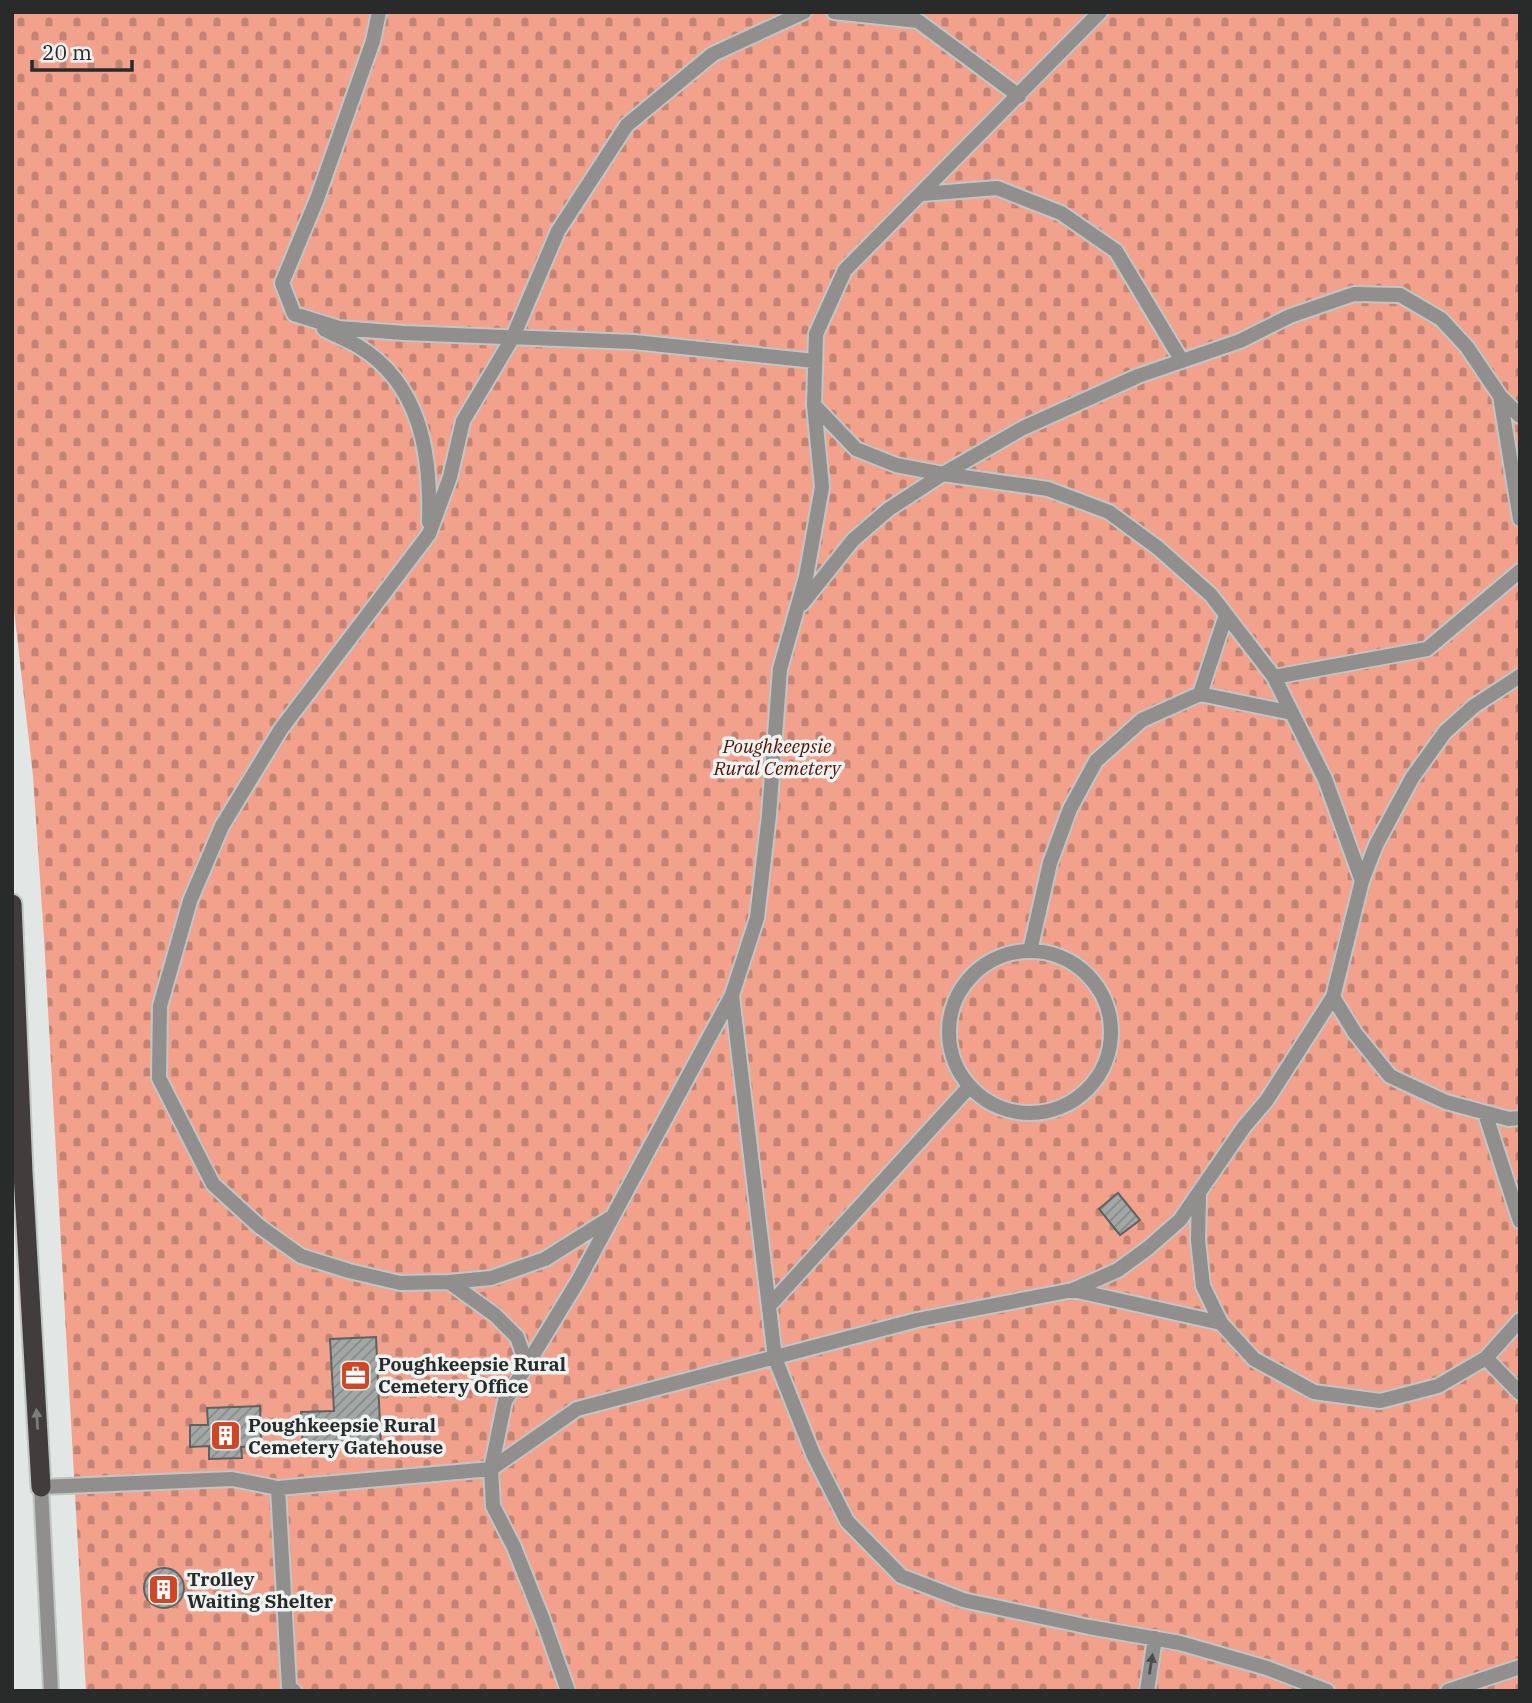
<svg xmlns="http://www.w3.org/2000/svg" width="1532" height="1703" font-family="'IBM Plex Serif',serif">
	<defs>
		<pattern id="cemetery-stones" width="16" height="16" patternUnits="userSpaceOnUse" patternTransform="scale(1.75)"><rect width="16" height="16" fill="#f2a18d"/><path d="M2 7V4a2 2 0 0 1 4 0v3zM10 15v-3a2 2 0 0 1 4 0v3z" fill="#c48373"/></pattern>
		<pattern id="building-hatch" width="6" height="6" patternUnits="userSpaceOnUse" patternTransform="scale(1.75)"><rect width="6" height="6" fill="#a3a8a6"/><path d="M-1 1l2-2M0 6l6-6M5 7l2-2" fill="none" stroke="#858987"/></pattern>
	</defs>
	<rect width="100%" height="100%" fill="#e2e7e5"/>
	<path fill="url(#cemetery-stones)" d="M12,12h1508v1679h-1434l-42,-753 -11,-162 -21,-184z"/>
	<path fill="url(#building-hatch)" stroke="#5e6260" stroke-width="2" d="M1118,1193l22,27 -20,15 -21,-26z
		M376,1337l5,109 -78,3 -2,-37 33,-1 -4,-72z
		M260,1406l1,40 -20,1 1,11 -33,1v-13l-19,1v-22h18l-1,-17z
		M144 1588a20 20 0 1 1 40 0a20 20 0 1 1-40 0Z"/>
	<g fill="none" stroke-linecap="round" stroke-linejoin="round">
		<defs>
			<path id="service" d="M379,12l-6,29 -56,158 -35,84 12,31 45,14 65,5 230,9 181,19
				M834,12l84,9 101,75
				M922,194l75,-6 64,25 55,38 66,110
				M324,329c11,6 23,11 34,17 63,38 73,108 71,176
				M1500,396l20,20
				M814,405l42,44 40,16 47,9 80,-46 115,-52 102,-35 50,-25 64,-22 46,1 41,24 26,28 33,49 20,123
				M802,604l51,-64 36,-31 54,-35 105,15 61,23 49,36 53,47 63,82
				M1200,694l26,-79
				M1292,713l33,66 37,102
				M1030,951l20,-88 20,-54 26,-48 46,-41 58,-26 92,19 -18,-36 153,-28 93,-78
				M949 1032a81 81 0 1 1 162 0a81 81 0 1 1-162 0Z
				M732,996l43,362 38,96 34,67 54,55 62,24 126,27 91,16 87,25 60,23
				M1333,997l22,36 35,43 56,26 63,17 11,-1
				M1485,1113l35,108
				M1199,1193l-1,47 5,46 18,37 33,36 60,33 66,9 58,-15 48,-28 34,-38
				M612,1217l-67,42 -54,19 -42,4 -49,1 -51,-12 -48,-15 -42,-30 -46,-42 -54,-106 1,-72 30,-105 32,-75 59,-97 148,-195 21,-57 13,-56 50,-84 45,-106 69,-106 86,-71 91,-42
				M449,1282l46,33 22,22 10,28
				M1073,1290l148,33
				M769,1306l200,-219
				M1486,1358l34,35
				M491,1469l14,-68 73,-120 154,-286 25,-77 12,-103 11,-146 26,-92 16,-90 -8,-82 2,-71 29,-64 255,-258
				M491,1469l86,-60 340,-89 156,-30 45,-20 30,-22 32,-28 64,-93 23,-27 66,-103 29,-116 14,-36 36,-67 33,-46 29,-26 46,-30
				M41,1487l191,-8 46,9 213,-19 2,37 21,41 29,73 25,71
				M278,1488l11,199 5,4
				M1147,1691l8,-53
				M1448,1691l72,-24"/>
			<path id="tertiary" d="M41,1487l10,204"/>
			<path id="trunk" d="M12,904l11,269 18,314"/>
		</defs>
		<use href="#service" stroke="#c1c5c3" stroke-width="18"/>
		<use href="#tertiary" stroke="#c1c5c3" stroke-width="18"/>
		<use href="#trunk" stroke="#c1c5c3" stroke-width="23"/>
		<use href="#service" stroke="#918f8e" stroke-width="14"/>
		<use href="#tertiary" stroke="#918f8e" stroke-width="14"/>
		<use href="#trunk" stroke="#403d3c" stroke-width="19"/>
	</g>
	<defs><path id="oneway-solid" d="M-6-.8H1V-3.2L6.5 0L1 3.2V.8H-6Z" transform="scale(1.75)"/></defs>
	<use fill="#7d7d7c" href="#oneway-solid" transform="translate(37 1419) rotate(-94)"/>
	<use fill="#4d4d4d" href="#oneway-solid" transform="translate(1151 1664) rotate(-81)"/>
	<defs>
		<symbol id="office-square" viewBox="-11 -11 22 22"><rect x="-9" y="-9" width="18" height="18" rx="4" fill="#d14726" stroke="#eff4f2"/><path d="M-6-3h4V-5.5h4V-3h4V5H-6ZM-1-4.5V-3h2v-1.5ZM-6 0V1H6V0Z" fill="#fff"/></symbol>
		<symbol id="building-square" viewBox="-11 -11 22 22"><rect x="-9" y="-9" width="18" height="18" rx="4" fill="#d14726" stroke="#eff4f2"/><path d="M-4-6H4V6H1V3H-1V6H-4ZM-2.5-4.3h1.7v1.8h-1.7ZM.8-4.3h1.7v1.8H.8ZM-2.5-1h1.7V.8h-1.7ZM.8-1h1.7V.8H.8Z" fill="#fff"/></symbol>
	</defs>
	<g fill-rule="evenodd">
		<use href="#office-square" x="338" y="1358" width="35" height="35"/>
		<use href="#building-square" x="208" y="1418" width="35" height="35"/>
		<use href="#building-square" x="146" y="1572" width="35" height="35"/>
	</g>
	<g text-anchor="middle" stroke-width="7" stroke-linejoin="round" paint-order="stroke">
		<g font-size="19" font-style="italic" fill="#550f00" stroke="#eff4f2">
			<text x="777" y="753">Poughkeepsie<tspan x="777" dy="22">Rural Cemetery</tspan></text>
		</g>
		<g font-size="19" font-weight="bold" fill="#292a2a" stroke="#eff4f2" text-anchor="start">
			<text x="378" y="1371">Poughkeepsie Rural<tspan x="378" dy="22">Cemetery Office</tspan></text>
			<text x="248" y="1432">Poughkeepsie Rural<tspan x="248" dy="22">Cemetery Gatehouse</tspan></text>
			<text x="187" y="1586">Trolley<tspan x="187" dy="22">Waiting Shelter</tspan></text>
		</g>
	</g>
	<rect width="1532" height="1703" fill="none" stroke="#292a2a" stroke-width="28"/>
	<path d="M32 60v10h100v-10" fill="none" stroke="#292a2a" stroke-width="3.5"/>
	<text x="42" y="60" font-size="21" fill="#292a2a" stroke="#eff4f2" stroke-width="5" paint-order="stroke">20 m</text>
</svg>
